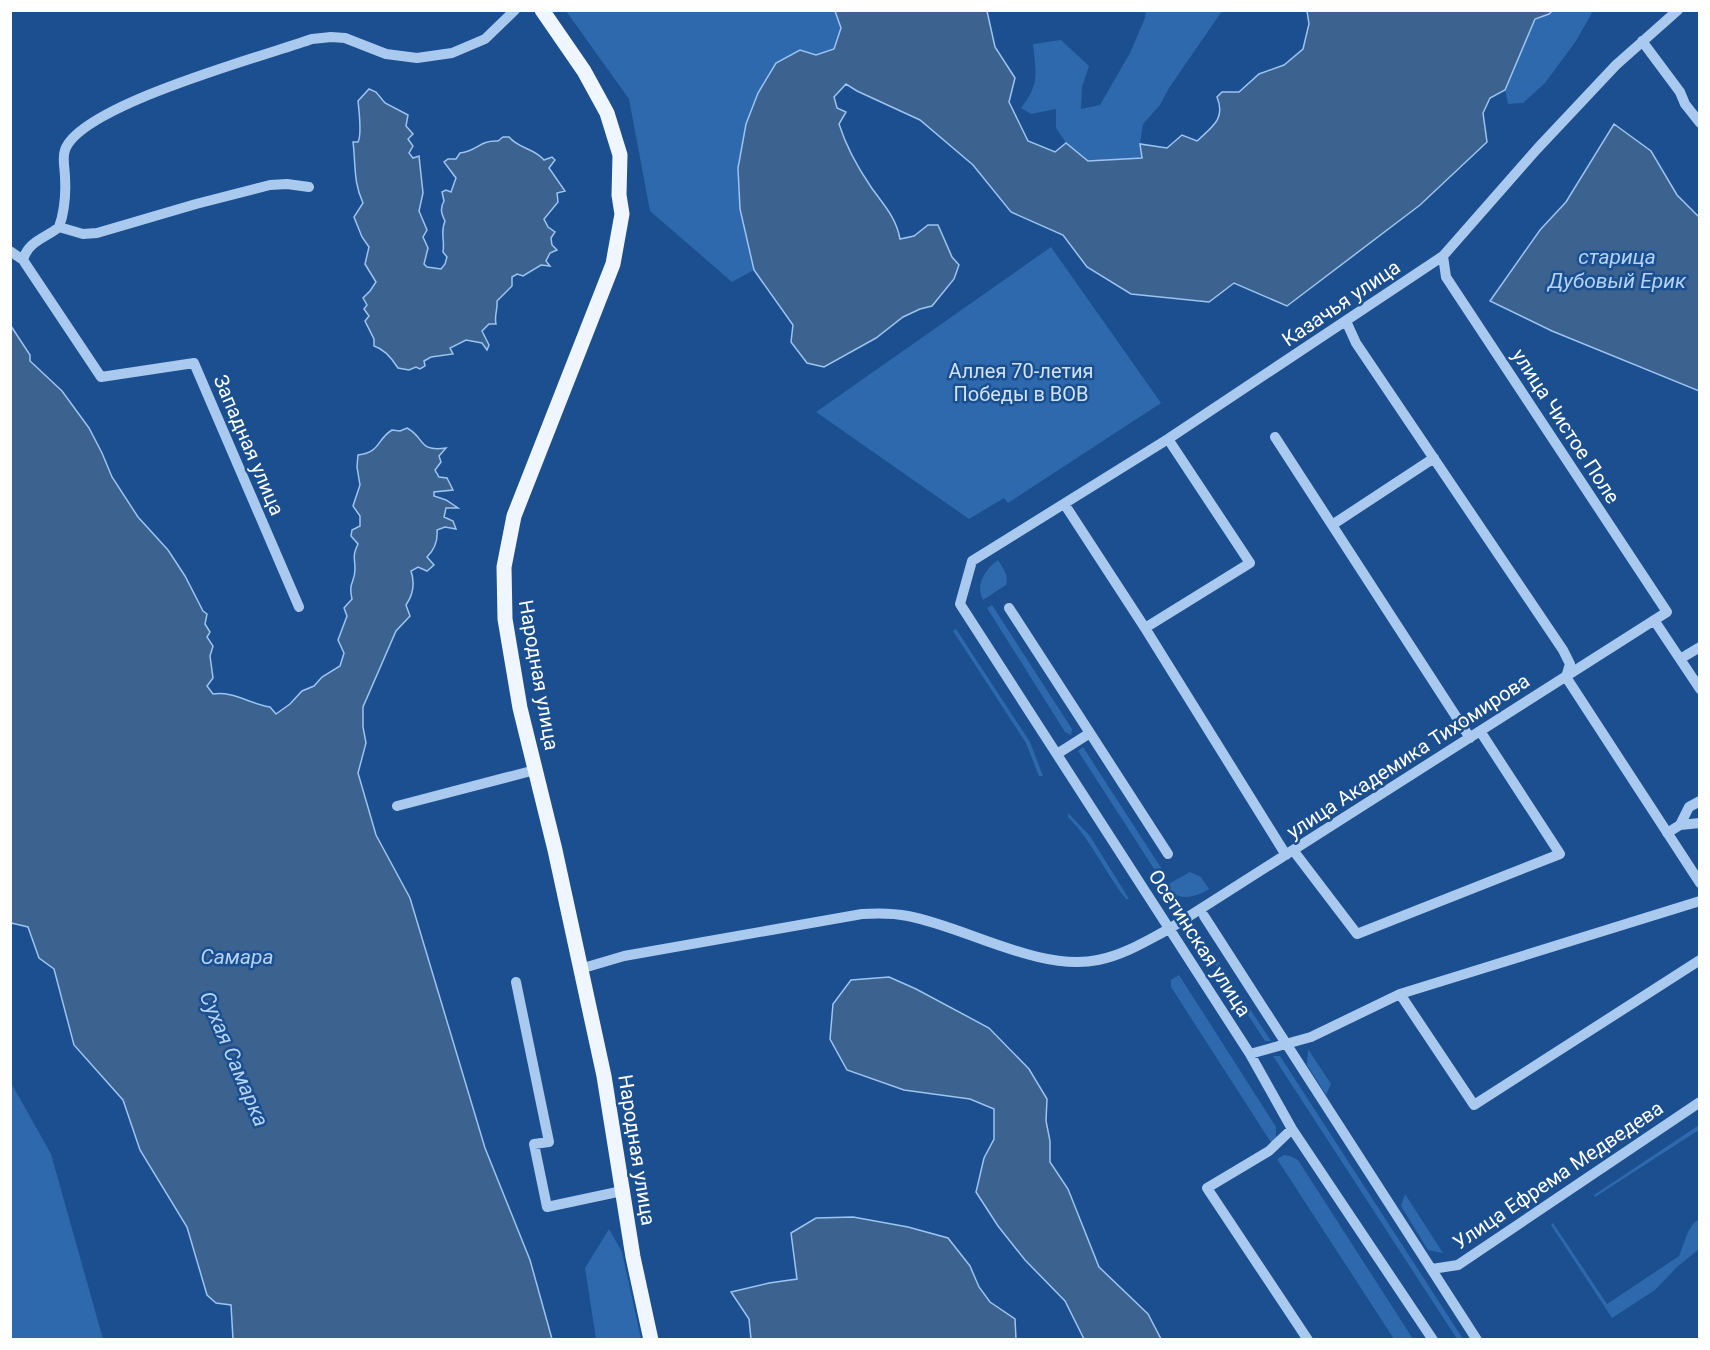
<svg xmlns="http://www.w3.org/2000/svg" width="1710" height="1350" font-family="Roboto,sans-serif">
	<rect width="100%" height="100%" fill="#1b4f8f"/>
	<path fill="#2e69ad" d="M566,11h269l6,17 -7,21 -18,6 -78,113 2,41 14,61 -22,12 -82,-71 -21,-112z
		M1146,11h76l-53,77 -9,17 -17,19 -3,20 3,14 -55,3 -22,-18 -10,-15v-19l-25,5 -10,-6c19,-25 15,-34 12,-64l28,-4 28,26 -7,21 -1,22 19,-4 30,-52 15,-35z
		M1552,11h41l-17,30 -31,42 -22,20 -15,1 -3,-14 30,-71 14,-5z
		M1051,247l110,156 -153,100 -4,-5 -35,21 -153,-107z
		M998,560c5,8 11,15 8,25l-23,15c-8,-15 2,-31 15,-40z
		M992,605l80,124 -1,6 -6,-3 -78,-124z
		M956,629l74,113 13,34h-4l-13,-33 -73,-112z
		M1083,747l82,127 -5,4 -82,-127z
		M1068,813l22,23 39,63h-3c-21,-26 -34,-58 -58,-82z
		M1190,872l11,5 8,12c-14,9 -32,13 -44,-3z
		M1213,953l58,88h-6l-2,-3 -54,-83z
		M1179,975l97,152v10l-4,7 -101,-157v-7z
		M1308,1049l23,35 -5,11 -19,-30z
		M1273,1056h7l183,283h-6z
		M10,1081l41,73 52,185h-92z
		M1699,1125v5l-104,67 -1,-2z
		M1284,1155l6,1 8,4 115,179h-19l-117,-180z
		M1405,1194l38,59 -15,-3 -27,-44z
		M1699,1219v30l-22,18 -22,23 -43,28 -61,-93 2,-2 54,81 72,-48 9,-24 5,-8z
		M609,1229l13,23 19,87h-45l-11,-71z"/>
	<path fill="#3c6290" stroke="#9cc4f0" stroke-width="1.5" d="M835,11h152l8,36 20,31 -6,24 19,39 27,11 11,-9 22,18 54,-3 -2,-14 27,4 15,-13 15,6c15,-14 29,-22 20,-44l5,-5h17l20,-18 25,-9 19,-16 6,-25 -2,-13h245l-3,3 -14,5 -30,71 -15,8 -7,15 4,29 -67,63 -133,101 -53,-23 -25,19 -78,-8 -44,-27 -24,-32 -52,-23 -38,-47 -53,-45 -63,-29 -11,-7 -12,13 3,11 9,4 -7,12c7,22 19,44 32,63 12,17 25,30 29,52l14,-3 14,-11h10l14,32 7,8 -5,14 -22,27 -12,3 -17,8 -27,21 -52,29 -17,-4 -16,-21 2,-17 -39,-55 -14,-61 -2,-41 8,-44 12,-31 18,-30 24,-13 16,5 18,-6 7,-21z
		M369,89l7,3 9,11 23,12 -2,11 7,8 -5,5 5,7 -4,7 4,5 6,-2 4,37 -4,18 8,19 -4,7 5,11 -4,16 3,3 14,2 4,-5 2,-7 -4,-5c2,-12 -3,-20 2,-31 -4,-8 -5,-13 -1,-20l-2,-9 4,-2 5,2 5,-14 -12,-16 4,-3h8l4,-6c18,-2 19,-13 38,-12l5,-4h6c10,12 25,11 35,23l8,-3 3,3 -6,8 16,23 -8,2 1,9 -14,17 4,8 7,5 -4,6 1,7 5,5 -7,3 -4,8 4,5 -9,-1 -18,11 -6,-2 -5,3v9l-15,15c1,8 -3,14 -1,23h-7l-7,7 7,14 -2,5 -5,-7 -16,-3 -16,8 3,6 -22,3 -7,4 1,5 -5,3 -4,-2 -7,3 -11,-2c-5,-8 -14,-19 -24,-22v-7l-9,-18 4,-5 -5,-7 3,-4 -4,-7 7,-7 6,-9 -11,-18 4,-17 -7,-10 -8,-20 9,-14c-10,-22 -7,-37 -10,-61h5c4,-7 1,-32 0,-41z
		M1614,124l37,27 26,44 22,22v174l-147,-60 -62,-30 50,-71 26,-28z
		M11,326l19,29v6l32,30 27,37 13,25 10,24 26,40 30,33 17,26 18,35 4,3 -2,10 5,8 -3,5 6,9 -3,10 3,22 -6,8 6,8c21,-3 37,10 57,13l6,7 14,-10 12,-13 12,-5 8,-9 18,-11 4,-13 -6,-13 9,-24 -3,-8 8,-9c-4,-17 3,-16 3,-30 0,-12 -3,-12 3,-25l-7,-8 1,-6 8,-4v-10l-7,-10 7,-21 -3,-18 1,-12c23,-3 18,-15 34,-25l8,1 7,-3c19,10 10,24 39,20l-7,8 2,6 -6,8 4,7 8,1 6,12 -19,2v4l12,4 12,8h-12l-2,9 9,4 3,8 -11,-2 -8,3c1,11 -3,20 -10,27l7,8 -7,6 -9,-4 -7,4c4,12 2,24 -5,34l4,11 -14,15 -33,76v20l3,16 -8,30 18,62 34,63 75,250 45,112 22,79h-319l-2,-34 -15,-2 -9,-8 -20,-68 -47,-77 -17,-50 -49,-55 -20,-76 -15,-11 -11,-31 -17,-4z
		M889,977l27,12 73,39 40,41 18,30 -1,22 4,20v21l18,27 31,78 49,47 13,25h-77l-19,-38 -40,-41 -27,-34 -22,-34 8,-34 10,-19v-30l-24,-10 -66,-9 -57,-20 -17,-31 3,-35 18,-24z
		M853,1217l55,10 40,11 22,28 9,21 11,15 25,17 1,20h-265l-2,-20 -18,-27 38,-9 28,-4 -6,-46 25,-15z"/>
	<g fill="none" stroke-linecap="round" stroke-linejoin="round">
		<path stroke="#a9c9ee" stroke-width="10" d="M1642,41l38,51 5,12 15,19
			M59,227c6,-17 7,-33 6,-50 0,-8 -3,-19 0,-27 16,-45 199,-94 247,-111l19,-2 14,1 41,16 31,4 35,-5 33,-14 30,-29
			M10,251l13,9 78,117 93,-14 105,244
			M23,260c5,-19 23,-22 36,-33l24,7 14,-1 99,-29 74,-19 17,-1 22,3
			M1346,321l10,22 207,307 7,14 -4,13 134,206
			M1275,437l195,301
			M1065,505l80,123 141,227
			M1332,525l102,-67
			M1009,608l81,125 -33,21
			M1654,620l46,69
			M1145,628l105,-65 -82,-124
			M1680,659l20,-12
			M1090,733l78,121
			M397,806l138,-36
			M1680,825l20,-2
			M1667,833l13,-8 9,-18 11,-6
			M1293,850l64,84 203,-80 -80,-123
			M1204,916l273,424
			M580,969l44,-13 238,-42c15,-1 31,-1 46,2 58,11 131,56 190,44 26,-5 48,-19 71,-31l498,-317 -221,-335 -3,-21
			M516,982l33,160 -15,2 13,63 75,-16
			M1400,994l74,111 226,-145
			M1250,1054l61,-17 89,-43 300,-93
			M1292,1129l-23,22 -62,37 101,152
			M1432,1269l26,-4 242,-163
			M1433,1340l-141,-211 -42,-75 -290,-450 12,-43 196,-122 275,-183 94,-107 79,-84 62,-55"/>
		<path stroke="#f0f6ff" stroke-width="15" d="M542,10l42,61 23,42 13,42 -1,40 3,19 -9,50 -99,252 -10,51 1,52 15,89 35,142 49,226 29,181 18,83"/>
	</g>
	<g text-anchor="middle" stroke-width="5" stroke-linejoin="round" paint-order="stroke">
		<g font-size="20" fill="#fff" stroke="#1b4f8f">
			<text transform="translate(1341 303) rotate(-34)" y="7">Казачья улица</text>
			<text transform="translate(1566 426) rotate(57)" y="7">улица Чистое Поле</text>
			<text transform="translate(249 445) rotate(67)" y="7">Западная улица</text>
			<text transform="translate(539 675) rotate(80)" y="7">Народная улица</text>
			<text transform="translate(1408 756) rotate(-33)" y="7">улица Академика Тихомирова</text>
			<text transform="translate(1200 943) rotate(57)" y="7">Осетинская улица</text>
			<text transform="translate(637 1150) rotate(81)" y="7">Народная улица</text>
			<text transform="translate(1558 1175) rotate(-34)" y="7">Улица Ефрема Медведева</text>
		</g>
		<g font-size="20" fill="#cfe3fa" stroke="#1b4f8f">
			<text x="1021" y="378">Аллея 70-летия<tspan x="1021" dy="23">Победы в ВОВ</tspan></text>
		</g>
		<g font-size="21" font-style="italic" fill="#b5d3f5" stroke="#1b4f8f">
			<text x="1617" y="264">старица<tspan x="1617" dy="24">Дубовый Ерик</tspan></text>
			<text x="237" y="964">Самара</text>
			<text transform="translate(234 1059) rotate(67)" y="7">Сухая Самарка</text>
		</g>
	</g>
	<rect width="1710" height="1350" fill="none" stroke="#ffffff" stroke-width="24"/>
</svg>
